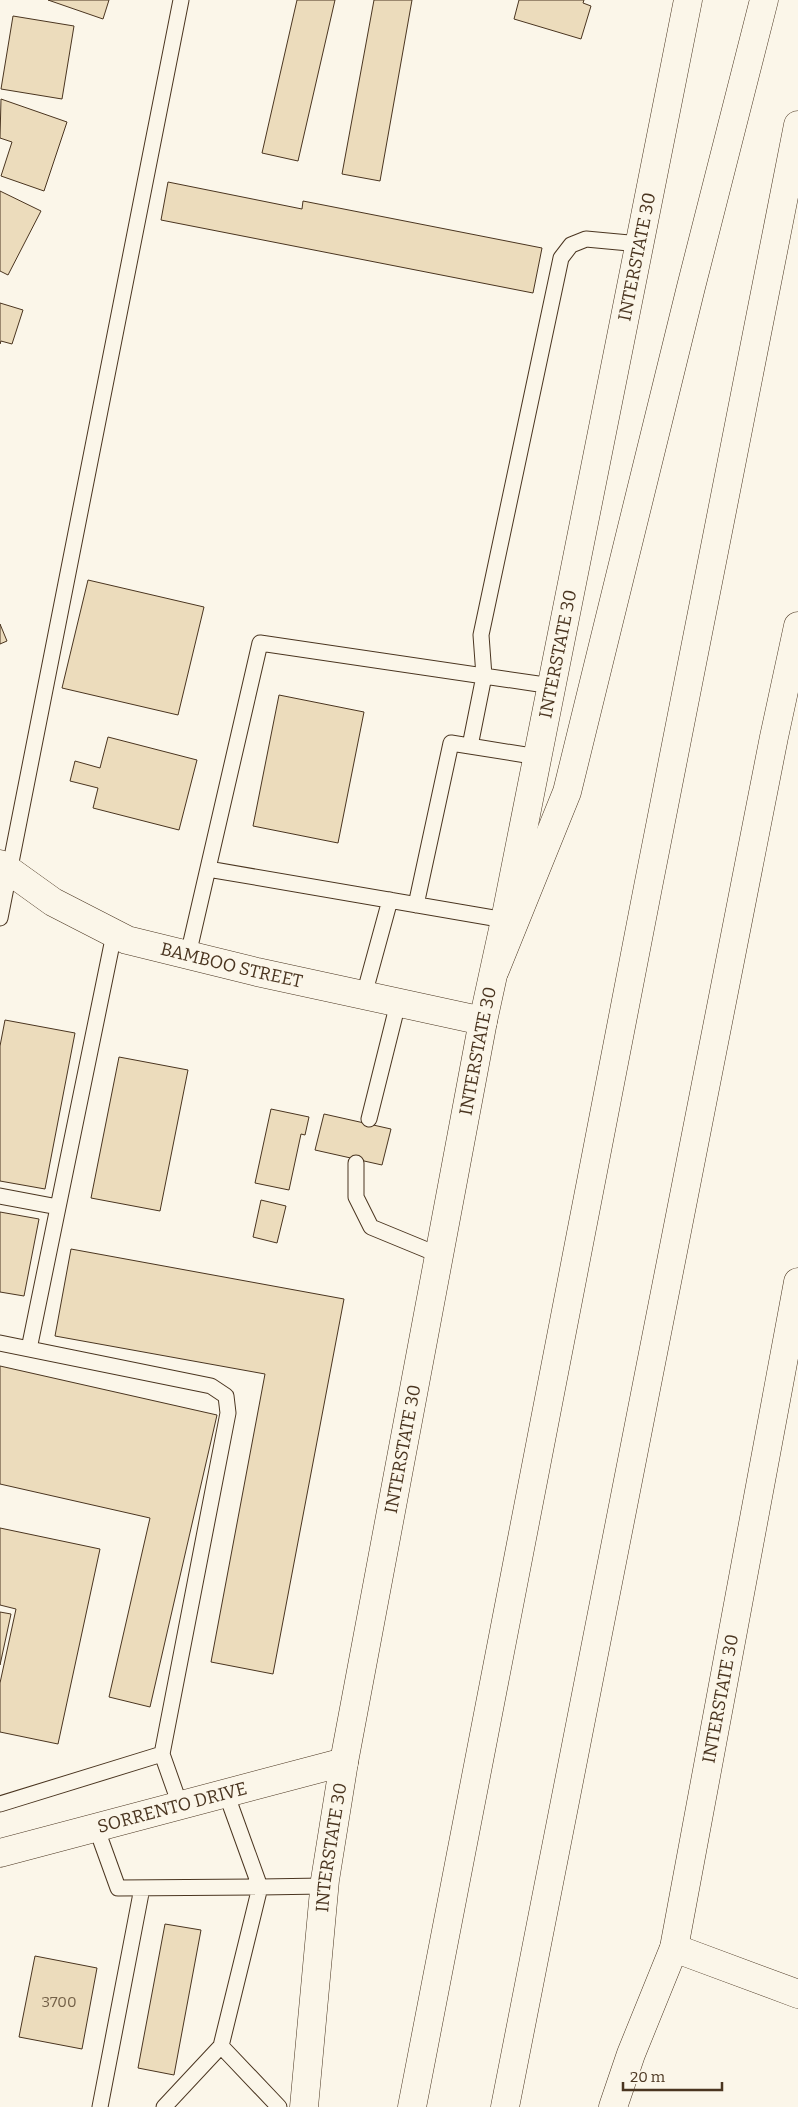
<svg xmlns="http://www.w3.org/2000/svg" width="798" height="2107" font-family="Bitter,serif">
	<rect width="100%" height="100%" fill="#fbf6e9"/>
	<path fill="#ecdcbc" stroke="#4a3520" d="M48,0h61l-6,19z
		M297,0h38l-37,161 -36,-8z
		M374,0h38l-32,181 -38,-7z
		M519,0h65l-1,3 8,3 -10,33 -67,-20z
		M13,16l61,10 -12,73 -61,-10z
		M1,99l66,23 -23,69 -43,-15 11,-34 -12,-4z
		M168,182l134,27 1,-8 239,47 -9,45 -372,-73z
		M0,191l41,20 -33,64 -8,-4z
		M0,303l23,7 -11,34 -11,-3 -1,3z
		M88,580l116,27 -26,108 -116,-27z
		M0,624l7,17 -7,3z
		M279,695l85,17 -26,131 -85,-17z
		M108,737l89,23 -18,70 -86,-22 5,-20 -28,-7 5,-20 25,7z
		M5,1020l70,13 -30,156 -45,-8v-135z
		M119,1057l69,13 -28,141 -69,-13z
		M271,1109l38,8 -4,18 -4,-1 -12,56 -34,-7z
		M324,1114l67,15 -9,36 -67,-15z
		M261,1200l25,6 -9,37 -24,-6z
		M0,1212l39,7 -15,77 -24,-4z
		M71,1249l273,50 -71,375 -62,-12 54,-288 -210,-38z
		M0,1366l217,49 -67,292 -41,-10 41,-179 -150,-34z
		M0,1528l100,21 -42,195 -58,-12v-49l16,-74 -16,-4z
		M0,1612l11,2 -11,51z
		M165,1924l36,6 -27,145 -36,-7z
		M35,1956l62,12 -15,81 -63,-12z"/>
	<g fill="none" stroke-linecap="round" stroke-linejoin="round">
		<defs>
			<path id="service" d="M470,746l14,-70 -3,-41 80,-377 10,-13 15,-6 54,5
				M208,869l297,51
				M416,905l35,-162 87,14
				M0,918l181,-918
				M188,955l72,-312 292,43
				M364,995l26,-95
				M369,1119l29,-116
				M356,1163v34l15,30 68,28
				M0,1196l58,11
				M0,1343l211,43 15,10 2,17 -66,341 -162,50
				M29,1349l85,-415
				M162,1754l18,51
				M96,1827l22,61 142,-1 -34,-94
				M100,2107l42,-219
				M164,2107l57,-61
				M279,2107l-58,-61 39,-159 64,-1"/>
			<g id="tertiary">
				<path id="s1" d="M0,864l53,38 74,38 130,32 226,49"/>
			</g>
			<g id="secondary">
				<path id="s2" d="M0,1853l344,-91"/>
				<path d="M674,1948l124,46"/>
				<path id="s3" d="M304,2107l21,-227 19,-118 139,-741 22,-101 183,-920"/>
				<path id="s4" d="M613,2107l18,-53 43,-106 124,-666"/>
			</g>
			<path id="motorway" d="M495,970l72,-178 124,-505 73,-287
				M412,2107l236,-1220 150,-762
				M505,2107l269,-1370 24,-111"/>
		</defs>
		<use href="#service" stroke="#4a3520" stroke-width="17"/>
		<use href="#tertiary" stroke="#4a3520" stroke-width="29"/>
		<use href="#secondary" stroke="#4a3520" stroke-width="29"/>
		<use href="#motorway" stroke="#4a3520" stroke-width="29"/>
		<use href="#service" stroke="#fbf6e9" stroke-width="15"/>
		<use href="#tertiary" stroke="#fbf6e9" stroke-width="28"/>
		<use href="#secondary" stroke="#fbf6e9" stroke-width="28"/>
		<use href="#motorway" stroke="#fbf6e9" stroke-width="28"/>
	</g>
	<g text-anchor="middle" stroke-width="4" stroke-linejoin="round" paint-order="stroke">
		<g font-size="15" fill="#725f47">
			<text x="59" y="2007">3700</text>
		</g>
		<g font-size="18" fill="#4a3520" stroke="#fbf6e9">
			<text dy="6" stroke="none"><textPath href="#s3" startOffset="1881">INTERSTATE 30</textPath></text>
			<text dy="6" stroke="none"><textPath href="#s3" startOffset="1476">INTERSTATE 30</textPath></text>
			<text dy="6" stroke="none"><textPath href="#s1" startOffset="256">BAMBOO STREET</textPath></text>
			<text dy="6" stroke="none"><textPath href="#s3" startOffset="1071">INTERSTATE 30</textPath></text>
			<text dy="6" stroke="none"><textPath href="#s3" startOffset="666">INTERSTATE 30</textPath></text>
			<text dy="6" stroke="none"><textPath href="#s4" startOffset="424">INTERSTATE 30</textPath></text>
			<text dy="6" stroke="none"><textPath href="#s2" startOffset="178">SORRENTO DRIVE</textPath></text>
			<text dy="6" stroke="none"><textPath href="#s3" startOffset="261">INTERSTATE 30</textPath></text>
		</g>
	</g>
	<path d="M623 2082v8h99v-8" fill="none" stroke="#4a3520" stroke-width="2.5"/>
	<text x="630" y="2082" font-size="15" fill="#4a3520" stroke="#fbf6e9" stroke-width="4" paint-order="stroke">20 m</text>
</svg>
